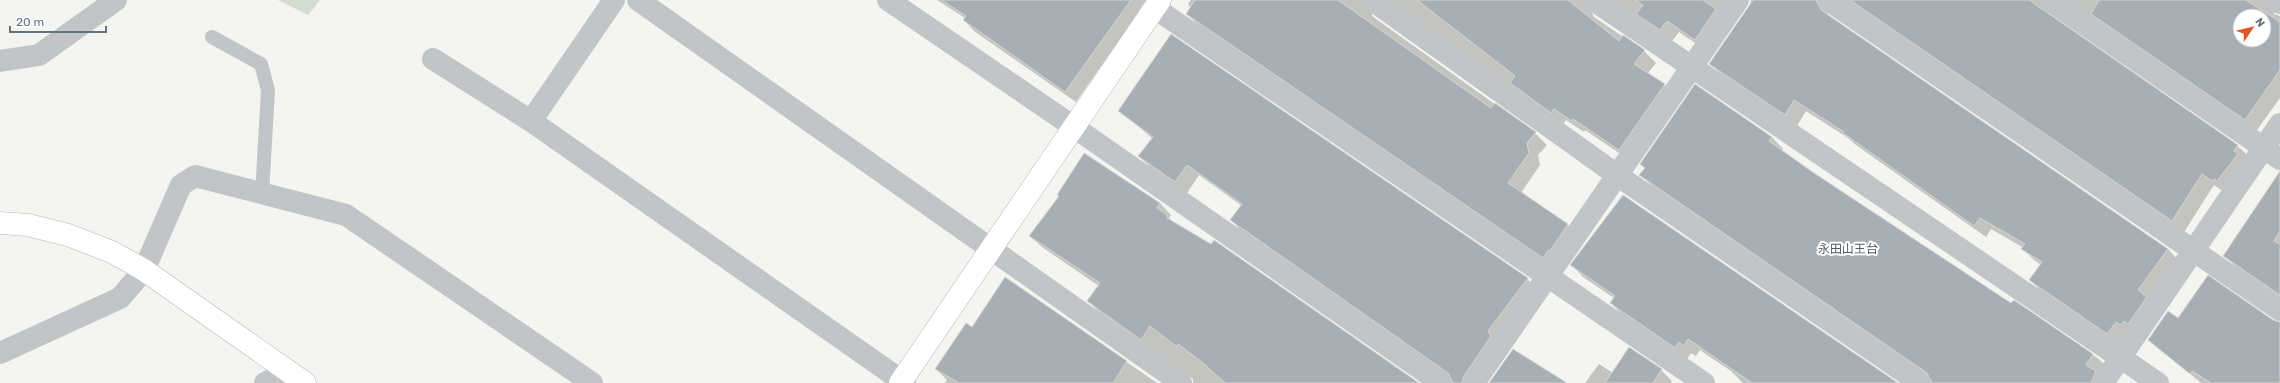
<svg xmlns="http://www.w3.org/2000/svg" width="2280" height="383" font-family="Rubik,'Noto Sans JP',sans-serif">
	<rect width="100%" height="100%" fill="#f4f4f0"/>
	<path fill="#d4dbd1" d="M278,0h42l-12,15z"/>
	<path fill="#0003" fill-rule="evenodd" d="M937,0h210l-71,102 -102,-71 -10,-11 1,-2z
		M1191,0h188l-6,5 -1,11 163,117 12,12 -9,10 2,10 -19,28 47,32 11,12 -24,32 -357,-244 -11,-11 4,-6 -3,-4z
		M1382,0h218l-8,12 2,5 50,34 12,12 -9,11 17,11 12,11 -45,65 -46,-31 -1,2 -18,-12 -3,4z
		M1602,0h143l-38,51 -28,-19 -7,9z
		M1835,0l-8,11 1,5 340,233 11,12 -54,87 -83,-56 -12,-12 11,-15 -7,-5 -11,-11 1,-1 -33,-19 -5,8 -130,-92 -8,-7 -42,-27 -9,15 -75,-51 -11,-11 38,-57 2,-7z
		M1837,0h219l-8,11 1,5 192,133 12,11 -29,32 -10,-7 -30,47z
		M2058,0h222l-6,12v2l6,2v82l-23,32zM2240,16h24v24h-24z
		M1172,36l355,243 12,11 -65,93h-21v-4l-211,-147 -11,-12 11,-14 -43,-31 -12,18 -36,-25 -12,-12 14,-17 -34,-29z
		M1772,137l11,12 -1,2 31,23 199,131 2,-3 85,57 11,12 -2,12h-175v-4l-281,-193 -11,-11 5,-6 -5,-5z
		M1085,154l75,49 11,12 -2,3 6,5 242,160h-224v-4l-93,-66 -12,-12 11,-15 -57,-39 -12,-11 30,-40z
		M2280,173v124l-44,-30 -11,-11z
		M1572,265l324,118h-153l-12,-12 -31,-21 -4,6 -5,-3 -4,6 -65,-44 -11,-12 3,-5 -31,-21z
		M1005,278l152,105h-212l2,-3 -11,-11 36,-40z
		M2178,319l102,3v61h-79l-52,-43z
		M1599,364l14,9 48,-3 11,11 -1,2h-86z"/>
	<path fill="#a8afb4" stroke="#d5d5d3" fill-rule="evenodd" d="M941,0h190l-66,92 -102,-72 3,-4z
		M1195,0h143l153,108 4,-5 41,29 -9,11 2,10 -21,30 60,41 -18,27 -2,-1 -5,8 -357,-244z
		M1417,0h151l51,41 4,-6 22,15 -11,14 31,20 -46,66 -46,-31 -1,2 -18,-12 -3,4 -41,-30 5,-7z
		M1635,0h68l13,9 -21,31 -28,-19 -7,9 -24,-16 7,-9z
		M1753,0h63l5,10 347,239 -30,41 9,7 -19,27 -4,-3 -3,4 -5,-3 -9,12 -78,-54 13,-18 -21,-13 4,-5 -45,-26 -6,8 -131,-93 1,-1 -50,-32 -9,15 -76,-51z
		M1850,0h179l209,145 -4,6 4,3 -21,27 -3,-2 -2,2 -10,-7 -30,47z
		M2099,0h147l34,22v48l-35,50 -154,-106zM2240,16h24v24h-24z
		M1171,34l357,244 -40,53 3,5 -27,40 -2,7h-9l-5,-10 -218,-153 12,-16 -55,-39 -12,17 -37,-26 15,-19 -35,-26z
		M1695,84l77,53 -3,4 45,32 197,130 3,-3 79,54 -7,11 10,6 -5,12h-159l-5,-10 -288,-198 6,-7 -5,-4z
		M1084,153l76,50 -3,5 11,8 -1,2 44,26 3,-4 205,143h-194l-22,-20 -25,-19 -1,3 -27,-21 -9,14 -54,-39 13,-18 -71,-47 30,-40 -2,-1z
		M2280,171v60l-6,10 6,3v51l-57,-39z
		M1623,195l275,188h-146l-64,-44 -4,7 -5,-4 -4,6 -65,-45 5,-7 -45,-31z
		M2208,275l65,45 7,2v61h-69l-19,-12 -2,3 -42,-34 20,-29 10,7z
		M1005,277l122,84 -14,22h-154l-24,-14 31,-46 6,4z
		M1629,347l33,22 -9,14h-48z
		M1513,349l54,34h-78z"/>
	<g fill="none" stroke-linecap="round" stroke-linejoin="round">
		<defs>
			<path id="secondary" d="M0,223l28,2 40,10 44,17 32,18 161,113
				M900,383l260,-383"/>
		</defs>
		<use href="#secondary" stroke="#b4b8bc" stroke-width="23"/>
		<path stroke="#c2c5c8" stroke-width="14" d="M212,37l49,27 7,26 -6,104"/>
		<path stroke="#c2c5c8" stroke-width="22" d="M638,0l543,383
			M888,0l186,127 367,256
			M1143,0l561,383
			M1372,0l245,175 303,208
			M1593,0l565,383
			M1828,0l452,310
			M2049,0l231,159
			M2275,0l5,3
			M433,59l98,62 374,262
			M0,61l39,-6 77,-55
			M531,121l83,-121
			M0,353l120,-55 24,-28 37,-85 14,-9 151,39 246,168
			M265,383l23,-12
			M1474,383l264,-383
			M2103,383l177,-259"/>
		<use href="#secondary" stroke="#fff" stroke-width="22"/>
	</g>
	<g text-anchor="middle" stroke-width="4" stroke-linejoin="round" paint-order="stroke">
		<g font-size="12" fill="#515c65" stroke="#fff">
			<text x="1848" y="253">永田山王台</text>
		</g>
	</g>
	<g transform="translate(2252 28) rotate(55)"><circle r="19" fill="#ffffff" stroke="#c1c7cc"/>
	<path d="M0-3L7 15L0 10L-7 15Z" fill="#dc5727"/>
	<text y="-6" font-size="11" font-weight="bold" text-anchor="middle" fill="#647380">N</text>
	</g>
	<path d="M10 26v6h96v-6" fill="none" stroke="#647380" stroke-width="2"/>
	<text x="16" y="26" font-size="12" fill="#647380" stroke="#ffffff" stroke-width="3" paint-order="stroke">20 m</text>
</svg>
